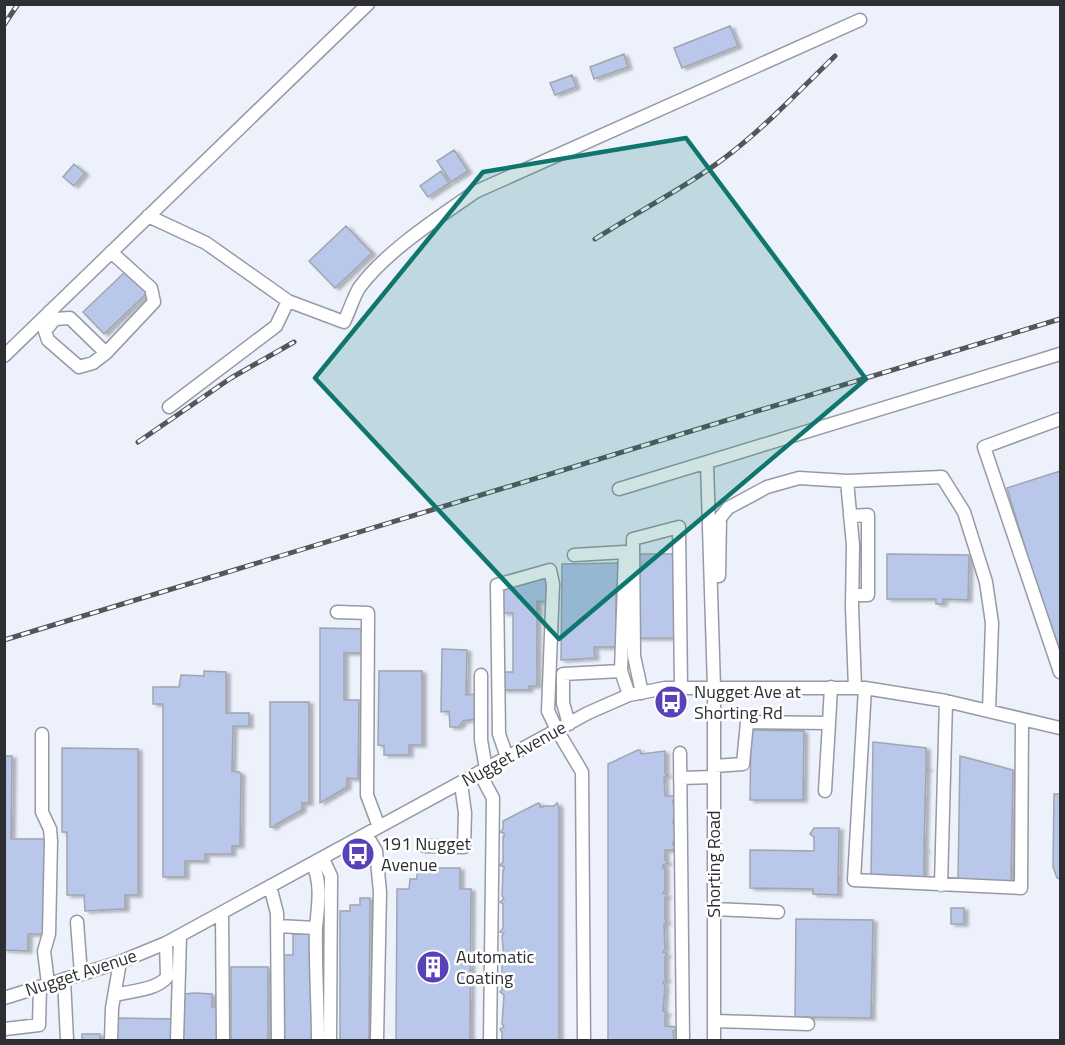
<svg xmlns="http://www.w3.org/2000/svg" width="1065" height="1045" font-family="'Titillium Web',sans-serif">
	<defs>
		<filter id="shadow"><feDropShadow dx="4" dy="2" stdDeviation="1.5" flood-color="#0004"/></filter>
	</defs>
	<rect width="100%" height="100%" fill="#edf1fc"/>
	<path fill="#b8c7ea" stroke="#a1a5af" stroke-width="1.5" filter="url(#shadow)" d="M730,26l8,20 -56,22 -8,-20z
		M624,54l4,13 -34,12 -4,-12z
		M572,75l4,12 -21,8 -5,-12z
		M454,150l14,21 -17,11 -14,-21z
		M74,164l11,9 -11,13 -11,-9z
		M441,171l8,12 -21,14 -8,-11z
		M346,226l26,27 -37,35 -26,-27z
		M126,271l21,22 -43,41 -21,-22z
		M1060,471v187l-1,1 -52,-171z
		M636,554h39v84h-39z
		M887,554l82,1 -1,45 -25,-1v5h-7v-5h-49z
		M623,563v29h-7v55h-22l1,11 -34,2 1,-96z
		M541,577h6v25l-10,-1v85h-8v4h-26v-18h10v-59h-10v-23z
		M320,628l44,1v24h-20v47h15l-1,79 -11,-1v9l-27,16z
		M442,649l25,1 -1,45 9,-1v25l-12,2 -4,6h-9l-1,-16 -8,1z
		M204,671l22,1v41h23v13h-16l-1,45 7,1 2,2 -1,72h-8v8h-27v7h-20v16h-22v-173h-10v-17h26l2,-12 23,1z
		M379,671h43v74h-13v10h-25v-9l-6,-1z
		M270,702h39v101h-7v7l-27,15v2h-5z
		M751,730l53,1 -1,69h-53z
		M873,742l53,6v19l2,2h-2l-2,79 2,2h-2v29l-53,-2z
		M62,748l76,1v146h-13v14l-40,2 -1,-16h-17v-63h-5z
		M638,750h2l1,4 24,-3v22l3,2 -4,2 1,19h10l1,5h-3v3h2l-2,19h4l-2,19h-2v3h3v5h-11v10l3,3 -5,2v3h2v22l-2,3 3,1 1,2 -2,2v21l2,3 -3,2 1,25 -2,3 4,2 -2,3v21l2,2 -4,2 2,4 -2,25 4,2 -2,2v11l12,1 -1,3 -3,1 1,9h-66v-276z
		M4,756h8l-1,83h35l-1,95h-17v17l-24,-1z
		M960,756l53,14 -2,112 -53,-2z
		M1054,794h6v85l-3,-1 -4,-11z
		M538,803l2,1v3h3l1,-1h10l3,-3 2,4v233h-57v-8l-2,-3 4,-2 -2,-3 2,-29 -4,-3 2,-2v-25l-2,-3 4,-1 -2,-25 2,-3 -4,-1 3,-4v-24l-3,-2 4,-3 -2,-3 1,-26h1v-3l-4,-2 3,-3v-25h1v-4l-4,-1 3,-3v-8z
		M814,828h25l-1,67 -25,-1v-5l-63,-1v-38l64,1v-14l-4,-3z
		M417,868h43v21h11l-1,151h-74l1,-151h12l1,-10h7z
		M360,898h10l-1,142h-29v-129h10v-6h10z
		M951,908h13v16h-13z
		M796,919l77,1 -2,98 -76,-1z
		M293,934h20l1,106h-31v-85h10z
		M231,967h37v73h-37z
		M195,993l17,1v13h7v33h-36v-46z
		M116,1018l57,1 -1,21h-56z
		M82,1034h18v6h-18z"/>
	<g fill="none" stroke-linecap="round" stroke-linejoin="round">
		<defs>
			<path id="minor" d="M148,216l58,27 82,58 56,21c5,-10 9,-24 15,-34 27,-37 79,-70 116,-96l385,-172
				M49,312l6,7 15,-1 36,35 48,-51 -3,-14 -40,-36
				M55,319l-10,12 3,9 31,27 14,-4 13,-10
				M4,356l364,-352
				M169,407l107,-81 12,-25
				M1060,419l-76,28 76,225
				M707,463l7,224v353
				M619,489l441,-135
				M850,516l18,-1v80h-16
				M574,555l51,-3 -4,119
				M719,576l1,-58 8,-10 39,-21 32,-9 48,3
				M337,612l31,1 -1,182 12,32
				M481,675v65l5,29
				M855,688l-3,-81 1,-62 -6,-64 95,-4 22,35 22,70 6,41 -3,88
				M865,688l-11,192 167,8 1,-169
				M642,693l-8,-37 -1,-117 46,-12 2,161
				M569,724l-6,-21v-29l58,-3 8,24
				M42,734v78l8,17 1,12 -2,93 -5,17 4,33
				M680,753l3,287
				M507,757l-8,-23 -2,-149 53,-15 3,14 -5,127 9,19 25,42 2,268
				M714,766l29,-2 4,-42 82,1 2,-36
				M479,772l14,26 -3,242
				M680,778l34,-1
				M825,791l4,-68
				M366,834l10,17 4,41 -3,148
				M425,846l39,1 1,-34 -4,-29
				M323,859l8,17 -1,164
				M313,864c9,22 5,41 3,64 -1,37 2,75 2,112
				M941,885l5,-184
				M270,886l7,27 1,127
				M714,909l64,3
				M222,913l1,127
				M77,922l4,52
				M277,926l39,2
				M64,979l3,61
				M115,995c15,-4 42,-5 52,-18l-1,-34
				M4,998l116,-36 46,-19 422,-230 41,-18 36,-7h200l81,13 114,27
				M714,1021l94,3
				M5,1029l34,-4 1,-38
				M111,1040l1,-32 8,-46
				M177,1040l3,-104"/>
		</defs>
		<use href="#minor" stroke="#969aa4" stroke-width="15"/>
		<use href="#minor" stroke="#fff" stroke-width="12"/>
		<defs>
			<path id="rail" d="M4,25l14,-21
				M595,239c45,-29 94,-53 136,-86 37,-29 70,-64 104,-97
				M138,442l93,-64 63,-36
				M4,640l1056,-321"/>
		</defs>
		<use href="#rail" stroke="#55565c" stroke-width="5"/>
		<use href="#rail" stroke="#fff" stroke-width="3" stroke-dasharray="9" stroke-linecap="butt"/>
	</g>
	<path fill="#0f766e" fill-opacity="0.2" stroke="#0f766e" stroke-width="4.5" stroke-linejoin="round" d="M686,138l180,241 -307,260 -244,-261 168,-206z"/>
	<defs>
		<symbol id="bus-disc" viewBox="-11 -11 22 22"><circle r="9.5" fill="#5941b9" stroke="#fff"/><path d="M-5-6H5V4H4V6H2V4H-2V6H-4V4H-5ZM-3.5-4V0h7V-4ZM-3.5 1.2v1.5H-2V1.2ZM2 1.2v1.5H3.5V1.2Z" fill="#fff"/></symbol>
		<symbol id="building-disc" viewBox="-11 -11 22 22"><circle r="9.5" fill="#5941b9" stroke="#fff"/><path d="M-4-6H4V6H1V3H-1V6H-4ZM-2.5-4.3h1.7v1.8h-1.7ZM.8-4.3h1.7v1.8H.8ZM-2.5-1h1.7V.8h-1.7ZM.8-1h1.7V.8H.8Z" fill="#fff"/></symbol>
	</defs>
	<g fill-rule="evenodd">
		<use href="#bus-disc" x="652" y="683" width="38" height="38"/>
		<use href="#bus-disc" x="339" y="835" width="38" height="38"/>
		<use href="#building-disc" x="414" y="948" width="38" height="38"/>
	</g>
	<g text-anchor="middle" stroke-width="5" stroke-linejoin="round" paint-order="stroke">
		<g font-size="18" fill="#2e2f33" stroke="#fff" text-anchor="start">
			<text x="694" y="698">Nugget Ave at<tspan x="694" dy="21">Shorting Rd</tspan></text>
			<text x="381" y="850">191 Nugget<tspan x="381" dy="21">Avenue</tspan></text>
			<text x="456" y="963">Automatic<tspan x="456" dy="21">Coating</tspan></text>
		</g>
		<g font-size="18" fill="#2e2f33" stroke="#fff">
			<text transform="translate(514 754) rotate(-29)" y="6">Nugget Avenue</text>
			<text transform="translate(714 864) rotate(-90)" y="6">Shorting Road</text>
			<text transform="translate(81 973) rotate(-18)" y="6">Nugget Avenue</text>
		</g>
	</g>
	<rect width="1065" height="1045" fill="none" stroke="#2e2f33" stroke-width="12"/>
</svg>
